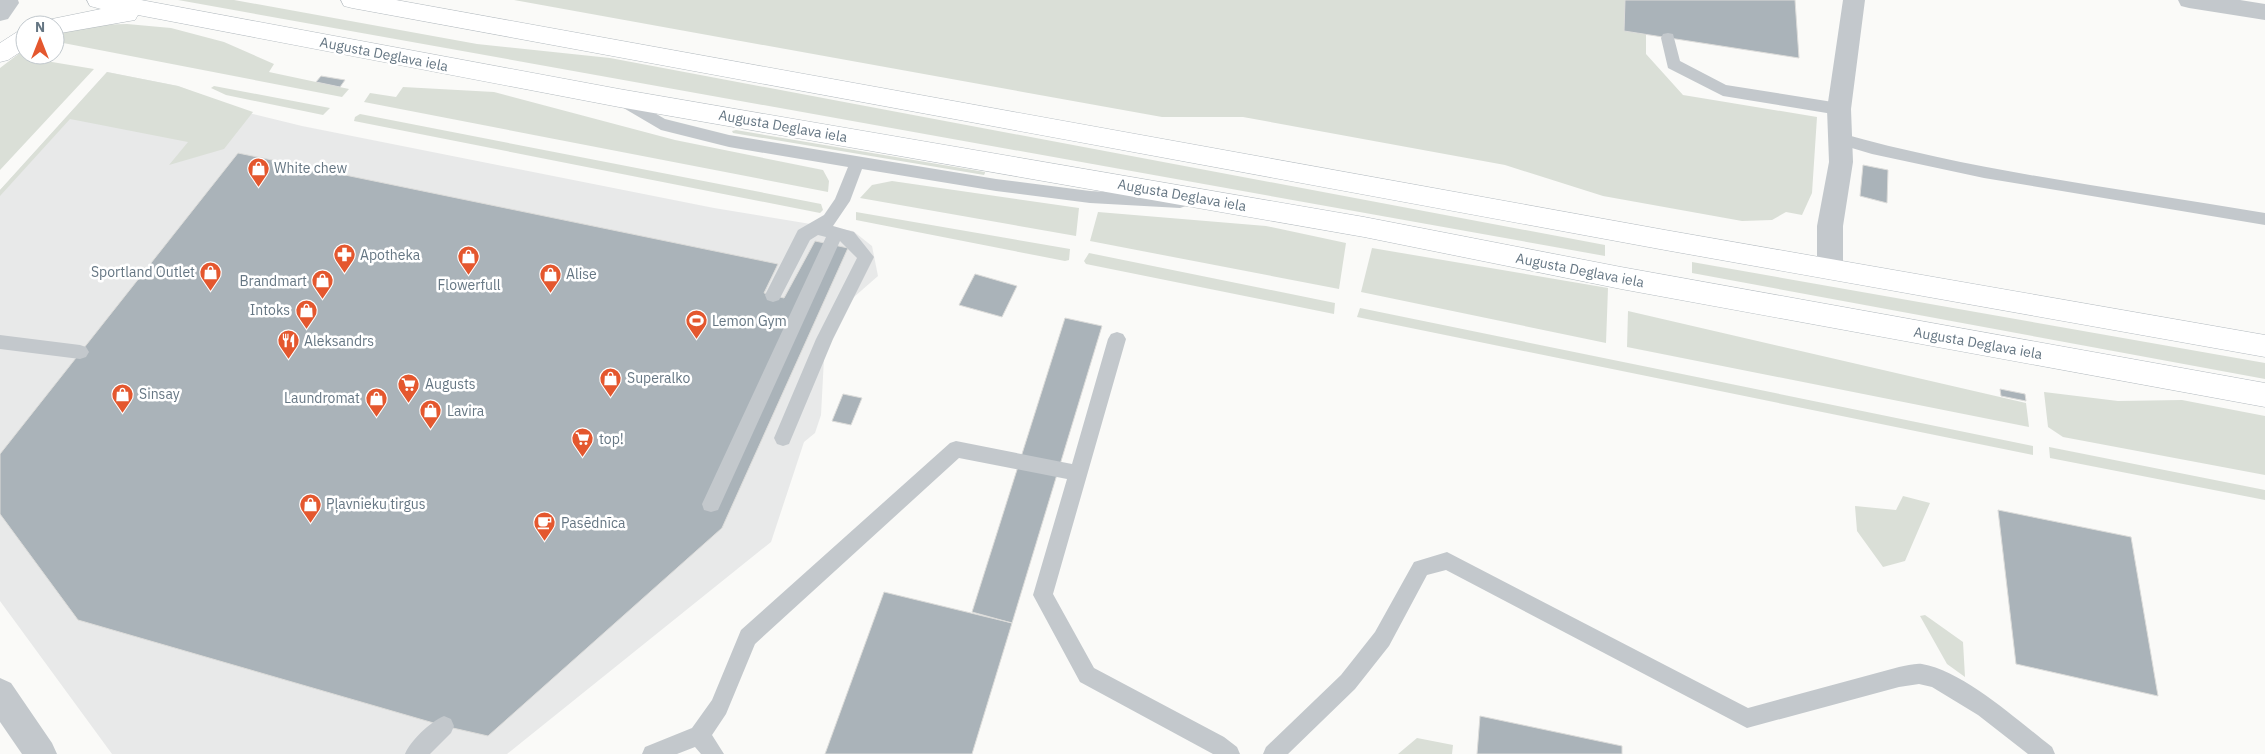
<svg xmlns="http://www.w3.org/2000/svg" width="2265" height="754" font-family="'IBM Plex Sans',sans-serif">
	<rect width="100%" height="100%" fill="#fafaf8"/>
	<path fill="#e8e9e9" d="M107,72l71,14 71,27 53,13 412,82 139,23 19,15 6,30 -24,21 -21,34 -9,27 -3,57 -6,18 -11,9 -33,100 -264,212h-395l-112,-153v-411z"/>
	<path fill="#dadfd7" d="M178,0h56l243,44 133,14 995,187v11z
		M514,0h1111l-1,30 22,4v20l37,41 134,22 -5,76 -10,22 -16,-3 -14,8 -30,1 -139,-25 -98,-31 -262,-48h-81z
		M127,24l44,4 53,14 50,22 -5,8 80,17 -7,8 -284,-55 -3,-10 34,-7z
		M25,49v6h14l1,5 54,9 -94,101v-102z
		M107,72l71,14 75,26 -29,37 -55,16 19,-23 -118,-23 -70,77v-6z
		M214,86l116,22 -7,7 -97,-20 -15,-7z
		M403,87l91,5 181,48 148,30 6,11 -1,11 -464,-90 6,-9 26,4z
		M360,114l461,90 2,6 -3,3 -466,-92 1,-4z
		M736,130l249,42v1l-1,2 -251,-42 -1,-2z
		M892,181l187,27 -3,28 -216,-38 12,-13z
		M856,212l214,37 -1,11 -4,1 -209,-41z
		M1098,212l168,14 80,17 -7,46 -249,-48z
		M1372,248l236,40 -2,55 -245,-51z
		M1089,253l246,50 -1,11 -248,-50 -2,-3z
		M1692,262l573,101v16l-573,-106z
		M1360,308l673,138v9l-676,-138z
		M1628,311l398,92 3,24 -402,-80z
		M2044,392l74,9 64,-1 83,16v59l-202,-38 -15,-10z
		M2049,447l216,43v10l-215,-42z
		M1903,496l27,7 -25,58 -22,6 -26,-36 -2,-25 41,4z
		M1925,615l38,27 2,35 -18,-13 -27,-48z
		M1417,738l36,7 -1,9h-54z"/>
	<path fill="#aab3b9" stroke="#dcdcda" d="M1625,0h170l4,58 -175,-27z
		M321,76l24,4 -5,7 -24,-5z
		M238,153l540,111 -14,29 20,5 31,-57 33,7 -126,280 -234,208 -44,-10 -366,-106 -78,-106v-60z
		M1863,165l25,5 -1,33 -27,-7z
		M975,274l42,12 -15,31 -43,-12z
		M1065,318l37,8 -90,297 -40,-11z
		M2000,389l25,5 1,7 -25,-5z
		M843,394l19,4 -11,27 -19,-4z
		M1998,510l133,27 27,159 -142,-32z
		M884,592l128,31 -40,131h-147z
		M1480,716l142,30v8h-145z"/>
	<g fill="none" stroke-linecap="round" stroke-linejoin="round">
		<defs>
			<path id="secondary" d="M87,0h54l478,89 745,128 257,50 644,116v24l-644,-118 -257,-52 -745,-130 -481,-92 -3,5 -80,14v-9h-11l3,-5 54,-11 -11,-3z
				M341,0h55l1269,230 600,105v22l-600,-107 -1313,-242 -8,-2z
				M25,30v19l-17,11 -8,2v-19l17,-11z"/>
		</defs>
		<use href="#secondary" stroke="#b3babf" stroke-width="1"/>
		<path fill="#c3c8cc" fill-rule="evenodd" d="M1668,33l5,1 7,27 46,24 113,18 5,2 3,4 -3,4 -5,2 -116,-19 -55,-28 -7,-30 2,-4z
			M620,93l45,26 64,16 267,44 94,12 90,5 6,2 2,4 -2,4 -6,2 -90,-5 -94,-12 -134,-22 -12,32 -17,25 21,6 20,25 -41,82 -44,105 -6,2 -6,-2 -3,-6 42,-99 41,-81 -17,-17 -122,269 -7,2 -7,-2 -2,-6 124,-267 -8,-2 -8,5 -31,60 -6,2 -6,-2 -2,-5 33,-65 26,-15 11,-16 13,-32 -119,-20 -68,-17 -46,-27 -3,-4 3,-4z
			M1840,133c138,39 283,56 425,80v12l-281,-47 -112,-24 -37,-11 -3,-4 3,-4z
			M1117,332l6,2 3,5 -73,255 41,74 130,69 13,10 3,7h-27l-133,-72 -47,-87 34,-116 -108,-21 -204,186 -29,70 -14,21 12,19h-23l-6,-7 -18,7h-35l3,-7 47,-19 20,-28 29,-70 209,-187 6,-2 116,23 36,-125 3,-5z
			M0,335l80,10 6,2 3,5 -3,5 -6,2 -80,-10z
			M1447,552l301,156 151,-41c7,-1 16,-4 23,-3 42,7 96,57 130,83l3,7h-27l-50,-39 -46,-28 -13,-3 -20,3 -152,41 -301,-158 -19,5 -38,71 -34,43 -67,65h-25l3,-7 75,-72 34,-43 39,-70z
			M444,716l7,3 3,7 -3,7 -21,21h-25c6,-14 25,-32 39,-38z"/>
		<path fill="#c3c8cc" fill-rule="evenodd" d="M1843,0h22l-14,109 2,53 -10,64v43l-4,7 -9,4 -9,-4 -4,-7v-43l12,-64 -2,-53z
			M2178,0h62l25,4v16l-76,-12 -8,-2z
			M0,678l11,5 41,60 5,11h-35l-22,-32z"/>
		<path fill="#c3c8cc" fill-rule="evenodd" d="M0,0h18l1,3 -11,16 -8,2z"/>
		<use href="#secondary" fill="#fff" fill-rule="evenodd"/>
	</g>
	<defs>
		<symbol id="shop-pin" viewBox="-11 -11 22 30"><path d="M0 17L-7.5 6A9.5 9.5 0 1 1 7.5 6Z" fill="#e4572e" stroke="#fff"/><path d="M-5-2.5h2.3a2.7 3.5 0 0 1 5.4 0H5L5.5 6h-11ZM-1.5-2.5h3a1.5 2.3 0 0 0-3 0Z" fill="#fff"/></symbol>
		<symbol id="pharmacy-pin" viewBox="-11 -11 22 30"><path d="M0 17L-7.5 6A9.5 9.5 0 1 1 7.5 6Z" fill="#e4572e" stroke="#fff"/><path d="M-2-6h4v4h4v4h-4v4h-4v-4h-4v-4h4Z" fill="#fff"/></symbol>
		<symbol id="stadium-pin" viewBox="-11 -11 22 30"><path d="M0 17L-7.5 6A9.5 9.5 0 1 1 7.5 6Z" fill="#e4572e" stroke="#fff"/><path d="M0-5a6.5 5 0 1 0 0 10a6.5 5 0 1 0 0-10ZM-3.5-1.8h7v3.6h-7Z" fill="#fff"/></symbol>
		<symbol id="restaurant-pin" viewBox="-11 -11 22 30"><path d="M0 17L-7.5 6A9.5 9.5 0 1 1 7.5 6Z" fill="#e4572e" stroke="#fff"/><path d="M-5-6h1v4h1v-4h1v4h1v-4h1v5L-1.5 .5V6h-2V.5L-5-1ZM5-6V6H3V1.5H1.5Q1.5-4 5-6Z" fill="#fff"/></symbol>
		<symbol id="supermarket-pin" viewBox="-11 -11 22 30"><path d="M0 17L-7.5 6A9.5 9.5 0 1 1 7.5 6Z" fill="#e4572e" stroke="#fff"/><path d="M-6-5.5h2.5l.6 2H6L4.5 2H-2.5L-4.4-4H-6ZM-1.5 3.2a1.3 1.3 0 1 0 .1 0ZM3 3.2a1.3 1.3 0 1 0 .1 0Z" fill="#fff"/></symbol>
		<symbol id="cafe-pin" viewBox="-11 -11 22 30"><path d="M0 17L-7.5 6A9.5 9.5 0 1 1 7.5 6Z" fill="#e4572e" stroke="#fff"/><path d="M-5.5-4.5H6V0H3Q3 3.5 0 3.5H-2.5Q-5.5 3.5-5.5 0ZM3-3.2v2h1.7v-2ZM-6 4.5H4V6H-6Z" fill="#fff"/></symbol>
	</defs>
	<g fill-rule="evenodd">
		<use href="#shop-pin" x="246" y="156" width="25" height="34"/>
		<use href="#pharmacy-pin" x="332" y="242" width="25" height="34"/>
		<use href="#shop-pin" x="456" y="244" width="25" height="34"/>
		<use href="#shop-pin" x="198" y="260" width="25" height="34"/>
		<use href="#shop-pin" x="538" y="262" width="25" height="34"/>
		<use href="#shop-pin" x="310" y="268" width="25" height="34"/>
		<use href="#shop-pin" x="294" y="298" width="25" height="34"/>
		<use href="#stadium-pin" x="684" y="308" width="25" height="34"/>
		<use href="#restaurant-pin" x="276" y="328" width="25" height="34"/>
		<use href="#shop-pin" x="598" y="366" width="25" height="34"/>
		<use href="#supermarket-pin" x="396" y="372" width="25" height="34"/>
		<use href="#shop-pin" x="110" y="382" width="25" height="34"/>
		<use href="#shop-pin" x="364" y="386" width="25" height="34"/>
		<use href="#shop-pin" x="418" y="398" width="25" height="34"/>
		<use href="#supermarket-pin" x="570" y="426" width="25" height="34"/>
		<use href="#shop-pin" x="298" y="492" width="25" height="34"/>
		<use href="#cafe-pin" x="532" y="510" width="25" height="34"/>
	</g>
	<g text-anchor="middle" stroke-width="5" stroke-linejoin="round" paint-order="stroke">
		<g font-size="14" fill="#657683" stroke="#fff">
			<text transform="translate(384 54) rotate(11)" y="5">Augusta Deglava iela</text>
			<text transform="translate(783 126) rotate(10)" y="5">Augusta Deglava iela</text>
			<text transform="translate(1182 195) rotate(10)" y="5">Augusta Deglava iela</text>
			<text transform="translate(1580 270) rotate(11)" y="5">Augusta Deglava iela</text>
			<text transform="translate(1978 343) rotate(10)" y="5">Augusta Deglava iela</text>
		</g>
		<g font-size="14" fill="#657683" stroke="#fff" text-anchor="start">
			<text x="274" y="173">White chew</text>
			<text x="360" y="260">Apotheka</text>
			<text x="195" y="277" text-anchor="end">Sportland Outlet</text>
			<text x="566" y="279">Alise</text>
			<text x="307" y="286" text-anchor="end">Brandmart</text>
			<text x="469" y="290" text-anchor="middle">Flowerfull</text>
			<text x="290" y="315" text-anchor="end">Intoks</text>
			<text x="712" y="326">Lemon Gym</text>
			<text x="304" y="346">Aleksandrs</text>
			<text x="627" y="383">Superalko</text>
			<text x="425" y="389">Augusts</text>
			<text x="139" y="399">Sinsay</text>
			<text x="360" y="403" text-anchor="end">Laundromat</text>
			<text x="447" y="416">Lavira</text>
			<text x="599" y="444">top!</text>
			<text x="326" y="509">Pļavnieku tirgus</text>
			<text x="561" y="528">Pasēdnīca</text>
		</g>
	</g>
	<g transform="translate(40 40)"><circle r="24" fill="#ffffff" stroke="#c1c8cd"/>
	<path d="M0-4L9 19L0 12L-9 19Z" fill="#e4572e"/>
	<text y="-8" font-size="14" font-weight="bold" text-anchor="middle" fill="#657683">N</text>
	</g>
</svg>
